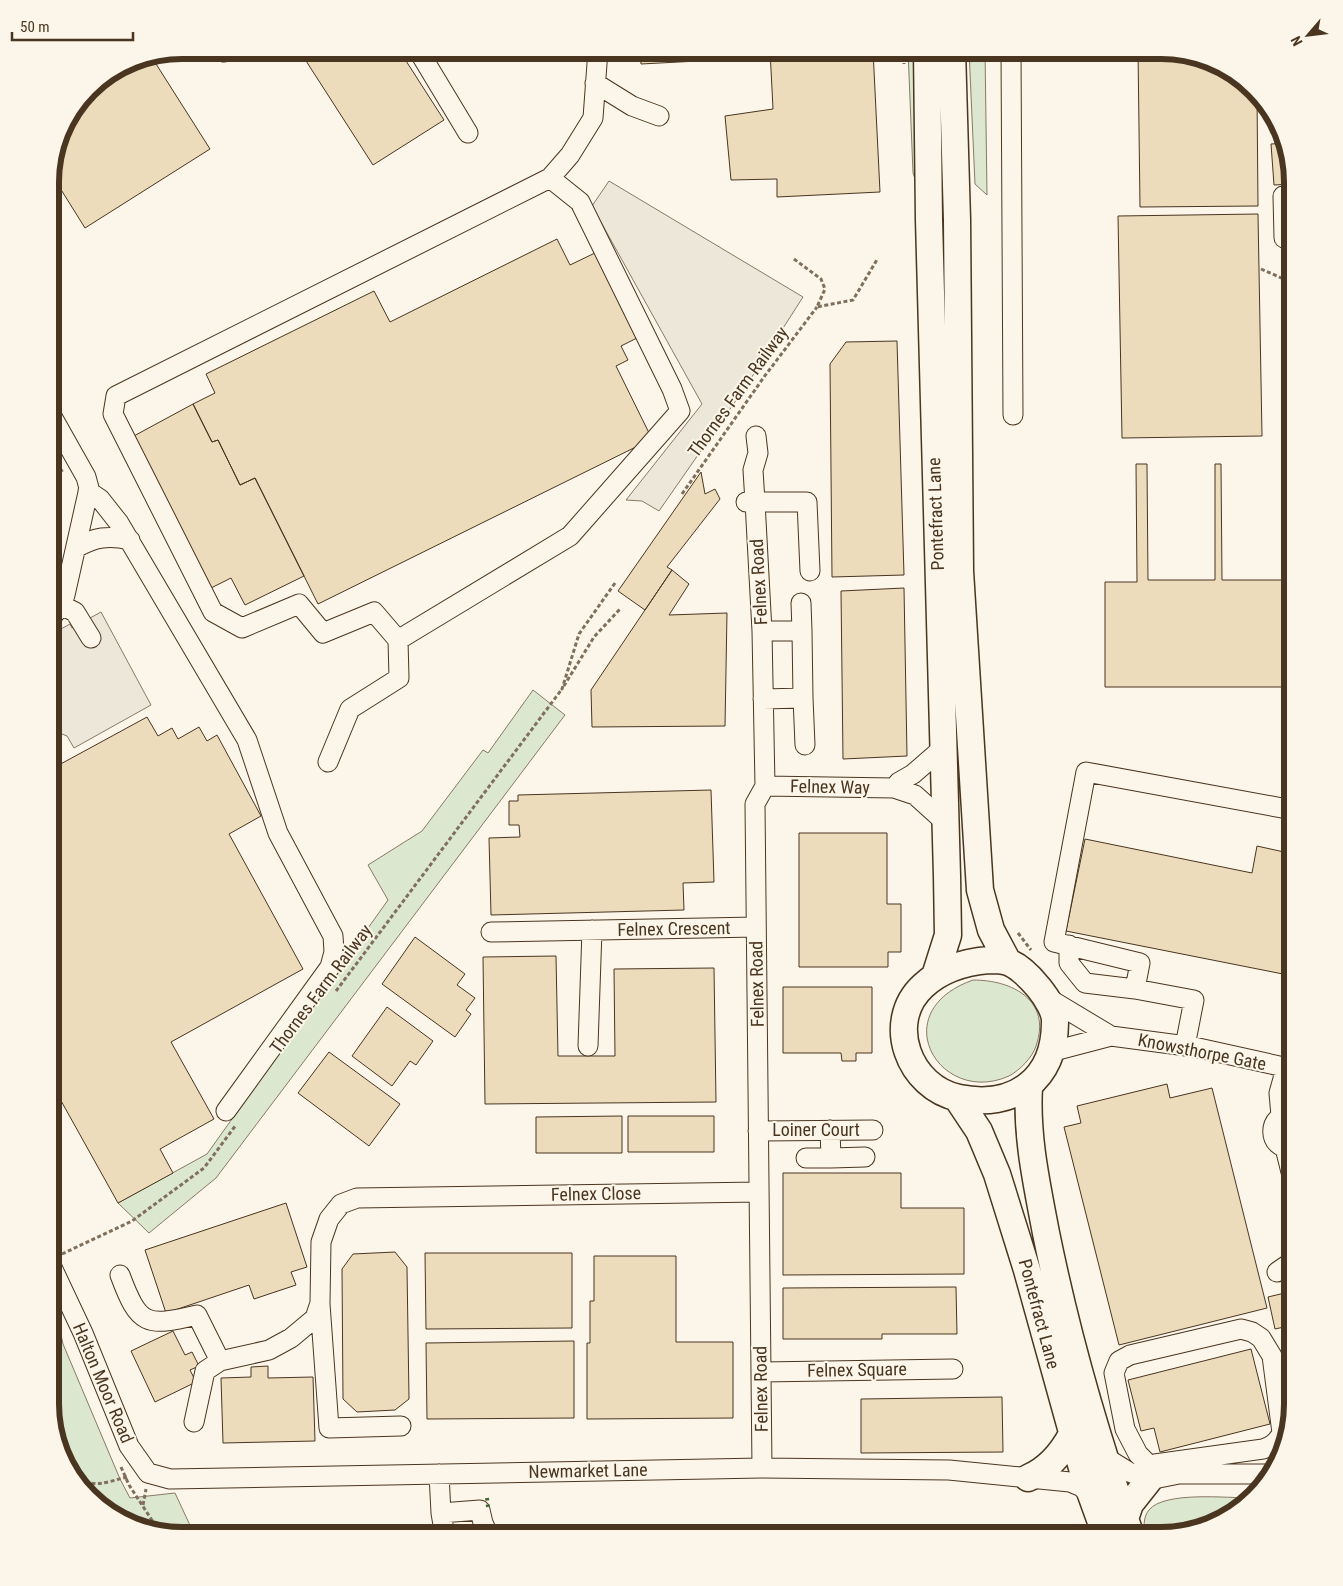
<svg xmlns="http://www.w3.org/2000/svg" width="1343" height="1586" font-family="'Roboto Condensed',sans-serif">
	<rect width="100%" height="100%" fill="#fbf6e9"/>
	<path fill="#dce7d0" stroke="#887966" d="M908,50h9l1,137 -5,-14z
		M969,50h16l2,145 -12,-11z
		M533,690l32,25 -349,463 -67,55 -31,-30 89,-49 181,-254 -20,-35 54,-34 61,-81 5,3z
		M973,980c39,0 79,20 63,66 -4,12 -16,24 -27,30 -69,31 -126,-64 -36,-96z
		M55,1307l8,37 57,135 10,19 45,-5 20,43h-14l-58,-14 -46,-38 -20,-37 -7,-42v-95z
		M1251,1498c-26,30 -69,38 -107,38 0,-9 -1,-19 5,-26 15,-19 79,-12 102,-12z"/>
	<path fill="#ede7d9" stroke="#887966" d="M609,181l194,116 -57,89 -87,125 -17,-10 -16,-1 76,-96 -110,-198z
		M101,612l50,93 -77,43 -7,-12 -5,-2 -12,7v-106l20,-11 2,4z"/>
	<path fill="#ecdcbc" stroke="#4a3520" d="M299,50h100l45,70 -71,45z
		M640,50h76l1,10 -76,4z
		M770,50h103l7,142 -103,5v-18l-46,1 -6,-64 48,-7z
		M1138,50h32l57,17 30,27 1,112 -118,1z
		M151,56l59,93 -125,79 -35,-56 14,-49 31,-40 36,-23z
		M1287,143l6,41 -19,1 -3,-41z
		M1258,214l4,222 -140,2 -4,-222z
		M557,239l13,26 27,-13 42,85 -18,9 7,14 -12,6 36,73 -334,165 -63,-126 -15,7 -22,-45 -6,2 -19,-38 22,-11 -9,-19 168,-83 16,31z
		M897,341l7,234 -72,2 -2,-213 16,-22z
		M193,404l19,38 6,-2 22,45 15,-7 49,98 -59,29 -14,-27 -22,11 -77,-152z
		M1136,464h11l1,116h67v-116h6l1,116h61v-106h10v213h-188v-105h32z
		M701,472l4,22 10,-5 5,10 -53,68 5,3 -27,40 -27,-19z
		M672,570l17,14 -20,31 58,-2 -2,113 -133,1 -1,-37z
		M904,588l3,168 -64,3 -2,-168z
		M147,717l11,19 14,-8 6,11 21,-12 8,14 10,-6 44,81 -32,18 74,135 -132,73 43,77 -54,30 13,24 -55,30 -68,-122v-327l7,12z
		M711,790l3,92 -31,1 1,27 -193,5 -2,-77 31,-1 -1,-12h-10v-24h9v-6z
		M799,833h88v71h14v48h-13v15h-89z
		M1085,839l167,34 5,-27 36,8v122l-227,-45z
		M415,937l50,37 -8,11 18,13 -9,12 5,4 -16,23 -73,-53z
		M556,956l2,100h57l-1,-87 100,-1 2,134 -231,2 -2,-147z
		M783,987h89v66h-16v8h-14l-1,-8h-58z
		M387,1007l46,34 -17,24 -6,-4 -18,25 -40,-30z
		M329,1052l71,52 -31,42 -71,-53z
		M1167,1084l3,14 42,-10 55,220 -148,37 -55,-218 17,-4 -4,-17z
		M622,1116v37h-86v-36z
		M628,1116h86v36h-86z
		M783,1173h118v35h63v66l-181,1z
		M286,1203l21,64 -16,5 5,13 -42,14 -5,-14 -83,28 -21,-63z
		M395,1252l12,15 2,132 -14,11 -38,2 -14,-13 -1,-130 11,-15z
		M425,1253h147v75l-146,1z
		M594,1256h82v86h57v76l-146,1v-76h3v-42h4z
		M956,1287l1,47h-75v5h-99v-51z
		M1289,1292l4,16v17l-18,4 -7,-32z
		M173,1331l12,24 7,-3 7,14 -9,4 6,12 -41,20 -24,-51z
		M574,1341v77l-147,1 -1,-76z
		M1251,1349l19,75 -110,28 -6,-24 -13,3 -13,-51z
		M268,1366v12l45,-1 2,64 -92,2 -2,-65 30,-1v-10z
		M1002,1397l1,55 -142,1v-54z"/>
	<g fill="none" stroke-linecap="round" stroke-linejoin="round">
		<defs>
			<path id="minor" d="M223,50l1,2
				M418,50l50,83
				M1011,50l2,365
				M595,83l37,23 27,10
				M550,178l30,24 92,187 8,22 -110,125 -172,104 -24,-28 -51,21 -24,-29 -57,24 -29,-16 -100,-198 3,-18 434,-218 20,-23 23,-37 5,-68
				M1283,196l1,42
				M88,491l12,8 19,24 128,217 31,93 55,103 1,16 -4,15 -104,144
				M746,502h9l-2,-32 5,-17 -2,-17
				M76,548c18,-11 33,-13 54,-8
				M801,603l1,28
				M61,605l14,7 16,26
				M50,619l10,-12 5,-12 24,-107 -3,-11 -36,-64
				M762,631h40l1,67 -40,1
				M803,698l2,47
				M328,762l22,-53 49,-31 -1,-38
				M765,786l129,2 21,7 31,28
				M894,788l5,-6 14,-8 30,-26
				M491,932l265,-5
				M1069,945v18l16,20 50,6
				M1046,997l65,39 83,11 99,22
				M588,1046l4,-116
				M1185,1046l9,-46 -59,-11 5,-26 -86,-21 32,-170 207,38
				M1050,1052l61,-16
				M1293,1114c-27,-2 -27,37 0,34
				M1281,1116l-2,-23 7,-25
				M758,1131l115,-1
				M1285,1148l8,32
				M806,1158h25l-1,-28
				M831,1158l34,-1
				M50,1263l33,70 46,113 19,27 22,6 592,-11 187,2 121,12 12,5 10,11
				M1277,1272l16,-11
				M120,1275c19,51 26,52 77,40l23,46
				M320,1304l9,124 72,-2
				M761,1372l192,-3
				M194,1422l11,-51 15,-10 49,-11 22,-12 24,-20 5,-15 1,-61 8,-23 12,-15 16,-6 402,-6
				M1103,1456l26,16 20,8 30,-6h91
				M762,1468l-7,-664 10,-18 -3,-155 -7,-129h52l3,69
				M439,1474l2,39 4,23
				M1149,1480v-10l6,-6 108,-15c9,-3 14,-7 19,-16l-10,-77 -11,-18 -9,-6 -11,-3 -111,26 -11,6 -5,12 11,56 13,25 12,12
				M441,1513l39,-3 3,13 6,13"/>
			<path id="highway" d="M927,50l2,170 18,656 1,59 -13,41
				M952,50l5,170 3,351 20,319 11,40 17,32
				M989,960c6,0 13,0 19,2 17,6 48,41 47,60 0,58 -41,87 -96,76 -50,-10 -75,-76 -36,-112 18,-17 42,-24 66,-26z
				M1029,1087c-3,50 8,98 17,146 21,103 50,204 85,303
				M957,1098l22,33 18,43 30,96 57,205 22,61
				M1028,1478c21,-9 34,-25 44,-44
				M1125,1519l5,-15 19,-24"/>
		</defs>
		<use href="#minor" stroke="#4a3520" stroke-width="21"/>
		<use href="#highway" stroke="#4a3520" stroke-width="29"/>
		<path stroke="#7f6f5c" stroke-width="3" stroke-dasharray="4 2.5" stroke-linecap="butt" d="M904,50v14
			M971,61l24,-10
			M794,259l27,20 4,10 -8,18 36,-7 25,-42
			M1261,269l32,14
			M50,476l13,-6
			M682,494l82,-117 53,-70
			M615,583l-36,51 -17,55 32,-52 27,-29
			M1018,933l13,17
			M336,991l226,-302
			M62,1254l70,-33 72,-53 32,-43
			M121,1467l8,18 30,46
			M73,1477c23,11 30,6 54,0
			M143,1505l3,-16"/>
		<use href="#minor" stroke="#fbf6e9" stroke-width="19"/>
		<use href="#highway" stroke="#fbf6e9" stroke-width="26"/>
		<path stroke="#436837" stroke-width="4" stroke-dasharray="2.5 4" stroke-linecap="butt" d="M487,1498l1,9
			M496,1532l2,2 14,2 168,-9 3,9"/>
	</g>
	<g text-anchor="middle" stroke-width="4" stroke-linejoin="round" paint-order="stroke">
		<g font-size="18" fill="#4a3520" stroke="#fbf6e9">
			<text transform="translate(738 392) rotate(-54)" y="6">Thornes Farm Railway</text>
			<text transform="translate(936 514) rotate(-92)" y="6">Pontefract Lane</text>
			<text transform="translate(759 582) rotate(-93)" y="6">Felnex Road</text>
			<text transform="translate(830 787) rotate(1)" y="6">Felnex Way</text>
			<text transform="translate(674 929) rotate(-1)" y="6">Felnex Crescent</text>
			<text transform="translate(757 984) rotate(-91)" y="6">Felnex Road</text>
			<text transform="translate(321 989) rotate(-53)" y="6">Thornes Farm Railway</text>
			<text transform="translate(1202 1052) rotate(11)" y="6">Knowsthorpe Gate</text>
			<text x="816" y="1136">Loiner Court</text>
			<text transform="translate(596 1194) rotate(-1)" y="6">Felnex Close</text>
			<text transform="translate(1039 1314) rotate(75)" y="6">Pontefract Lane</text>
			<text transform="translate(857 1370) rotate(-1)" y="6">Felnex Square</text>
			<text transform="translate(103 1383) rotate(67)" y="6">Halton Moor Road</text>
			<text transform="translate(761 1389) rotate(-91)" y="6">Felnex Road</text>
			<text transform="translate(588 1471) rotate(-1)" y="6">Newmarket Lane</text>
		</g>
	</g>
	<path d="M0 0H1343V1586H0ZM182 59H1161A123 123 0 0 1 1284 182V1404A123 123 0 0 1 1161 1527H182A123 123 0 0 1 59 1404V182A123 123 0 0 1 182 59Z" fill="#fbf6e9" fill-rule="evenodd"/>
	<path fill="none" stroke="#4a3520" stroke-width="6" d="M182 59H1161A123 123 0 0 1 1284 182V1404A123 123 0 0 1 1161 1527H182A123 123 0 0 1 59 1404V182A123 123 0 0 1 182 59Z"/>
	<g transform="translate(1308 35) rotate(242)" stroke="#fbf6e9" stroke-width="4" paint-order="stroke">
	<path d="M0-4L9 19L0 12L-9 19Z" fill="#4a3520"/>
	<text y="-8" font-size="14" font-weight="bold" text-anchor="middle" fill="#4a3520">N</text>
	</g>
	<path d="M12 32v8h121v-8" fill="none" stroke="#4a3520" stroke-width="2.5"/>
	<text x="20" y="32" font-size="15" fill="#4a3520" stroke="#fbf6e9" stroke-width="4" paint-order="stroke">50 m</text>
</svg>
